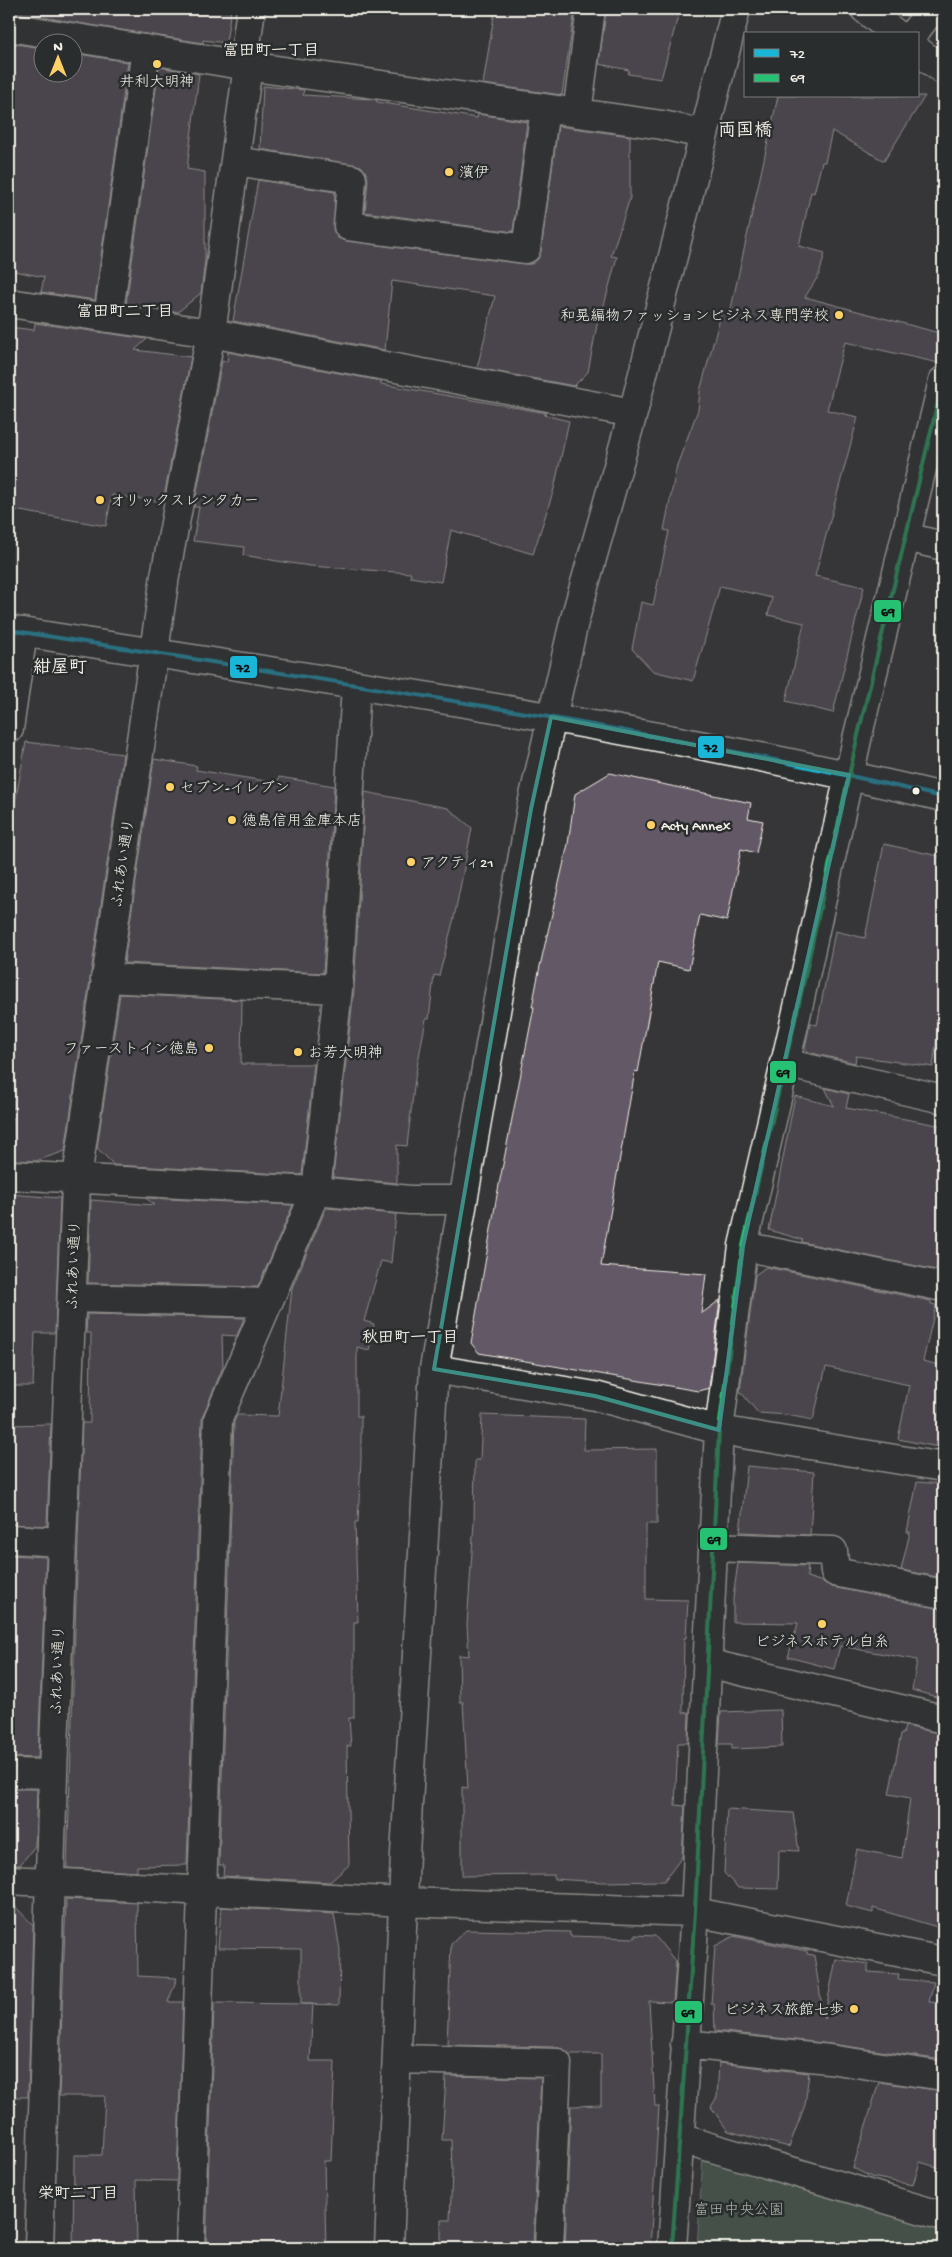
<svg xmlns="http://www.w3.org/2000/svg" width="952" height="2257" font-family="'Gochi Hand','Klee One',sans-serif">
	<rect width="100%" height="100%" fill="#363639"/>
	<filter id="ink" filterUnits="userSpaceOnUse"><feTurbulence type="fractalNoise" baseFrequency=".02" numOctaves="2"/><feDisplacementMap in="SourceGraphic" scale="10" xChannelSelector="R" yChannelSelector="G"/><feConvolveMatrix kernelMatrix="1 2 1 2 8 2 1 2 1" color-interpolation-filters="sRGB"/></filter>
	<g filter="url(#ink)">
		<path fill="#566f5c" stroke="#a5b0a2" d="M703,2158l240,73v17h-246z"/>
		<path fill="#645866" stroke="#f4f1e8" d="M9,9h222l-5,34 -23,-3v3l-194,-31z
			M495,9h80l-13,86 -79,-11z
			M606,9h74l-19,70 -33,-5 1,-4 -30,-6z
			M9,43l33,5v24h30v-19l56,9 -33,238 -54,-8 3,-15 -35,-7z
			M159,67l40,7 -12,95 18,3v88l-4,33 -23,19 -52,-7z
			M263,86l41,4 -1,5 69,4 5,1v2l100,16 1,-4 49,8 -14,110 -148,-20 3,-32 -2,-8 -5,-6 -101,-17z
			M778,96h147l-41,65 -52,-30 -7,31h-3l-8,31 -3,-1 -12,54 26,7 -6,22 -14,22 138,37v30l-98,-22 -18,68 31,7 -43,159 49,11 -31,126 -47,-12 18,-78 -36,-8 4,-17 -52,-12 -27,95 -40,-10 -21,-22 9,-47 12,3 16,-74 -5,-1 13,-65 21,-55 2,-19 22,-80 8,2z
			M558,126l72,10v62l-19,58 6,1 -14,52h-3l-12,63 -14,14 -97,-18 18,-72 -103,-15 -7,69 -152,-29 25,-141 77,12 -1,40 4,6 8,3 178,23h8l6,-5 3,-8z
			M35,323l112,16 -12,11 56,7 -28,145 -51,-7 -6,31 -97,-17v-182l25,3z
			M228,352l153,29v3l166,29 -3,2 25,6 -15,68 -21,65 -82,-24 -10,52 -31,-5 1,-4 -101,-7 -33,-5 -34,-6 1,-8 -51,-6 6,-34h-5l28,-146 5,1z
			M26,742l97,12 -58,397 -29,10 -24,-1 2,-59 -5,-1v-230l6,1 -2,-57z
			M154,759l43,7 -1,4 82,13 1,-6 55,9 -11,187 -199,-10z
			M610,773l141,30 -3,15 15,3 -7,32 -15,-4 -14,72 -27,-6 -11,54 -31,-7 -20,110 -3,-1 -34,195 105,8 -5,40 19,-14 -11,88 -11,3 -219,-38 -8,-10 26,-148 37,-188h-2l8,-41 28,-122 7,-50z
			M365,792l83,16 24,20 -18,90 -15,58 -5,-1 -5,44h-3l-11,59 -8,68 -10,-1v38l-64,-6 21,-187z
			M884,844l59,13v134l-10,76 -77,-11 -1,7 -48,-11 -2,-4 5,-25 7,2 18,-94 30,7z
			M120,994l122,6 -1,64h73l-12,111 -188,-10 -17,-17z
			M825,1088l24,6 -3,14 97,18v102l-7,42 -135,-28 2,-2 -34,-10 26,-134 39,10z
			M9,1194l51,4 -5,135h-20l-2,53h-24z
			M146,1198l147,7 -35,82 -170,-4 3,-83 63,5z
			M326,1208l70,6 -5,49 -10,-2 -17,60 10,3 -5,26 -12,-3v69h4v43l-3,63h-3l3,100h-4v96h-5l2,28h-4l2,119 -19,17 -107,-6 1,-11h-5l15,-443 3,-7 41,1 14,-128z
			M766,1267l165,34v3l5,1 -13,56 20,5v82l-45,-9 11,-54 -83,-18 -13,53 -26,-5 -29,-2 -18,-22 15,-116z
			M87,1314l157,4 -7,18 -15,-1 1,32 -21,51 -15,447 -50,1v6l-70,-4 15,-445h8l1,-90h-5z
			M482,1415l103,4 -1,31 73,-1v75h-11v75l42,1 -2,38h-2l-1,75 6,-1 -1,31h-10l-3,62 10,1 -3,51 -18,24 -62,1 -48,-3v-4l-92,1v-89l6,1 -5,-86h-3l-1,-47 10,1 -2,-31 7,-103 1,-62h5z
			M51,1424l-4,102 -38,-2v-99z
			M747,1466l67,6 -4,63 -70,-3z
			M917,1482l26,2v94l-42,-8 9,-38h-3z
			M9,1555l37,2 -8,201 -29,-1z
			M738,1563l70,3 -1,11 16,5 9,5 111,22v90l-31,-9 5,-30 -77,-14 -6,23 -46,-12 10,-34 -65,-1v-24z
			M781,1710l1,37 -50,2v-5h-13l2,-32z
			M905,1726l38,8v163l-6,30 -64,-19v5l-27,-7 11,-57 45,9 8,-60 -21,-4 12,-60h2z
			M9,1789h28l-2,57 -15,19h-11z
			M727,1809l66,4 6,38 -20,-1 -1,39 -40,-1 -14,-15z
			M66,1899l71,4 1,73 39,2 -9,24h15l-6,179 -41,-1 1,68h-64l1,-93h28l3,-59h-46z
			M9,1900l24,25 -5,172h-19z
			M221,1907l113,7 6,36 -1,55 -38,-1v-55l-83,-1z
			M466,1930l104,2v4l65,2v-3l20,1 21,26 -3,40 -24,-1 6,105h4l-9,142h-85l6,-142 30,-1v-51h-32l-12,-7 -110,-2 4,-101z
			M734,1936l73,15v3l7,1 10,64 12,-60 32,5v8l31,2 -1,5 36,3 -5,20 14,1v57l-112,-16 -116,-13 -1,-27h-3l4,-58z
			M214,2003l99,1 -3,57h25l-4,100h-7l2,87h-120z
			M719,2063l90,10 -4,32 -16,42 -61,-16 -17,-24 6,-10z
			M446,2076l95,2 -8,167 -92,3v-28h9l2,-49 -1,-31h-9z
			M879,2082l64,9v78l-23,-7 -7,23 -42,-8 -18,-9z"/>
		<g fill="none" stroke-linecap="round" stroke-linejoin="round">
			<defs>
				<path id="minor" d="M865,9l31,25
					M9,27l239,39 414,59 41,9
					M913,34l19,-25
					M918,51l25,19
					M577,113l14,-104
					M235,161l117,18 -4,47 178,23 19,-141
					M9,303l202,30 422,80
					M108,318l38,-269
					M906,537l37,9
					M9,729l14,-97
					M105,978l233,11
					M784,1063l159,36
					M9,1175l307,16 94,9h52
					M743,1246l200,41
					M72,1298l196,5
					M434,1369l161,27 124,34 224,37
					M9,1539l53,3
					M713,1547l120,4 2,21 108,22
					M707,1663l236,56
					M9,1773l44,1
					M9,1880l394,22 292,10 248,49
					M685,2044l144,15 114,17
					M397,2059l160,4 -8,185
					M679,2138l264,78
					M39,2248l14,-474 23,-590 89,-608 46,-243 37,-267 -2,-21 5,-36
					M190,2248l28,-829 98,-228 22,-202 18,-304
					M389,2248l16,-394 29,-485 97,-560 43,-187 59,-209 103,-404
					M672,2248l23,-336 24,-482 24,-184 56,-243 59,-268 85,-354"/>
				<path id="major" d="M9,630c312,50 626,94 934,167"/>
			</defs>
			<use href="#minor" stroke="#f4f1e8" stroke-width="31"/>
			<use href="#major" stroke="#f4f1e8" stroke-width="31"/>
			<use href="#minor" stroke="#2a2d2e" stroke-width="28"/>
			<use href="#major" stroke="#2a2d2e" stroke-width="28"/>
			<defs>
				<path id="bus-1" d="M9,630c312,50 626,94 934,167"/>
				<path id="bus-2" d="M672,2248l23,-336 24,-482 24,-184 56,-243 59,-268 85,-354"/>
			</defs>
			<use href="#bus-1" stroke="#2a2d2e" stroke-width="8"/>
			<use href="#bus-2" stroke="#2a2d2e" stroke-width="8"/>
			<use href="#bus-1" stroke="#1ab6d8" stroke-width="4"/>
			<use href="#bus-2" stroke="#26c172" stroke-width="4"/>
		</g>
	</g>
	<path d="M0 0H952V2257H0ZM551,717l298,58 -106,471 -24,184 -124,-34 -161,-27 97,-560z" fill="#363639" fill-opacity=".55" fill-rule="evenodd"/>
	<path fill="none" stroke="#3d8f86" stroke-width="4" stroke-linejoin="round" d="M551,717l298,58 -106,471 -24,184 -124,-34 -161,-27 97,-560z"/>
	<g fill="#ffd166" stroke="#2a2d2e" stroke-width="2">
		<circle cx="157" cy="64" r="5"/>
		<circle cx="449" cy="172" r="5"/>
		<circle cx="839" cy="315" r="5"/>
		<circle cx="100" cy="500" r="5"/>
		<circle cx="170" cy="787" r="5"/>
		<circle cx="232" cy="820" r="5"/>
		<circle cx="651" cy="825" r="5"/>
		<circle cx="411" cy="862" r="5"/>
		<circle cx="209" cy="1048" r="5"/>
		<circle cx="298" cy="1052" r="5"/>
		<circle cx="822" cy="1624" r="5"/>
		<circle cx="854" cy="2009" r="5"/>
	</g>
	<circle fill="#f4f1e8" stroke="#2a2d2e" stroke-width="2" cx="916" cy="791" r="4.5"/>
	<g text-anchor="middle" stroke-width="5" stroke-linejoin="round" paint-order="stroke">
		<g font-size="15" fill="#f4f1e8" stroke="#2a2d2e" text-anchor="start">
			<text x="157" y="86" text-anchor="middle">井利大明神</text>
			<text x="459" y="177">濱伊</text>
			<text x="829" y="320" text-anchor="end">和晃編物ファッションビジネス専門学校</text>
			<text x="110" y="505">オリックスレンタカー</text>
			<text x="180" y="792">セブン-イレブン</text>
			<text x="242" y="825">徳島信用金庫本店</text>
			<text x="661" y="830">Acty Annex</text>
			<text x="421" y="867">アクティ21</text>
			<text x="199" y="1053" text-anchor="end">ファーストイン徳島</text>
			<text x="308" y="1057">お芳大明神</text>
			<text x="822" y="1646" text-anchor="middle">ビジネスホテル白糸</text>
			<text x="844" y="2014" text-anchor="end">ビジネス旅館七歩</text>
		</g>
		<g font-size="15" fill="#f4f1e8" stroke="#2a2d2e">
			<text transform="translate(122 863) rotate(-82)" y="5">ふれあい通り</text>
			<text transform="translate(73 1265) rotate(-88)" y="5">ふれあい通り</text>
			<text transform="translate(57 1670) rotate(-88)" y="5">ふれあい通り</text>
		</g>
		<g font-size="15" fill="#adb6a9" stroke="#2a2d2e">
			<text x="739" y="2214">富田中央公園</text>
		</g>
		<g font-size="16" font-weight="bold" fill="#f4f1e8" stroke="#2a2d2e">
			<text x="271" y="55">富田町一丁目</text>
			<text x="125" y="316">富田町二丁目</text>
			<text x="410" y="1342">秋田町一丁目</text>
			<text x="78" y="2198">栄町二丁目</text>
		</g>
		<g font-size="18" font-weight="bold" fill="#f4f1e8" stroke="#2a2d2e">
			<text x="745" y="135">両国橋</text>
			<text x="60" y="672">紺屋町</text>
		</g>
	</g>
	<g stroke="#2a2d2e" stroke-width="2">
		<rect x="873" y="599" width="29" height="24" rx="5" fill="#26c172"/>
		<rect x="229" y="655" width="29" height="24" rx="5" fill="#1ab6d8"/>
		<rect x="697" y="735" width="28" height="24" rx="5" fill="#1ab6d8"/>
		<rect x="769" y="1060" width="28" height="24" rx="5" fill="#26c172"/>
		<rect x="699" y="1527" width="29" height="24" rx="5" fill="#26c172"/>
		<rect x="674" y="2000" width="29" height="24" rx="5" fill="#26c172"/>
	</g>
	<g font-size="14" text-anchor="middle" font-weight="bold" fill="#111">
		<text x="888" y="616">69</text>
		<text x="243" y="672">72</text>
		<text x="711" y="752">72</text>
		<text x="783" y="1077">69</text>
		<text x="714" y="1544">69</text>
		<text x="688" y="2017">69</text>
	</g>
	<rect width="952" height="2257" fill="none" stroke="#2a2d2e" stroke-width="30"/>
	<rect x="15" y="15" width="922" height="2227" fill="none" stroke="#f4f1e8" stroke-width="2" filter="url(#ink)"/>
	<rect x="744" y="32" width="175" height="65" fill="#2a2d2e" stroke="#7b7b78"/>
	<rect x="754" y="49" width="25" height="8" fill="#1ab6d8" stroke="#7b7b78"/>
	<text x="790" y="58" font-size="15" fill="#f4f1e8">72</text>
	<rect x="754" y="74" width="25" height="8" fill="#26c172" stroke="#7b7b78"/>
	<text x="790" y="82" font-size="15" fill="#f4f1e8">69</text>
	<g transform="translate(58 58)"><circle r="24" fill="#2a2d2e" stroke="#7b7b78"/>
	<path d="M0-4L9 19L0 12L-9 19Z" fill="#ffd166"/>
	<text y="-8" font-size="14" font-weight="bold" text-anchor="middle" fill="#f4f1e8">N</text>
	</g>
</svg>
